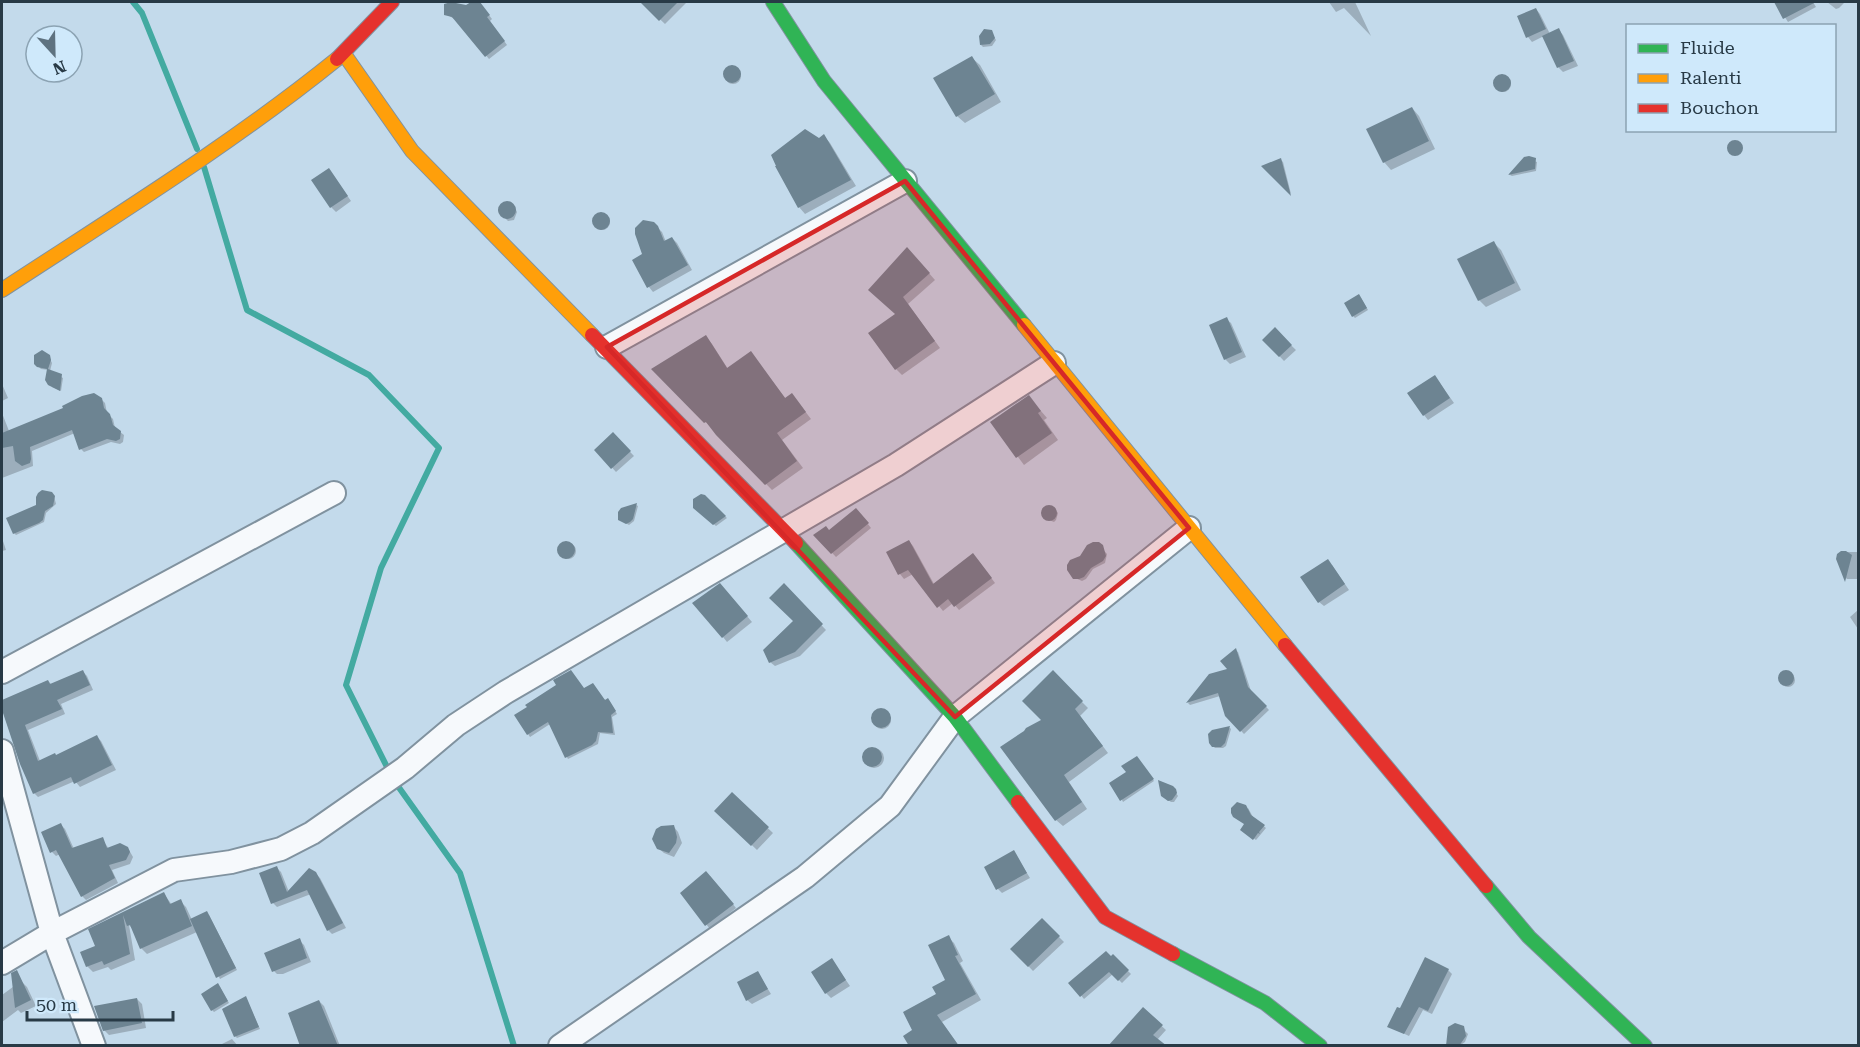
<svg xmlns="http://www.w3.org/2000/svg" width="1860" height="1047" font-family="'Roboto Serif',serif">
	<rect width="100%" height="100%" fill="#c3daeb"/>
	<path fill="#0003" d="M474,2h5l13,17 -2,2 17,24 -18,14 -33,-39 -10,-6 21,-7z
		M652,2h35l-22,22 -18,-17z
		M1329,2h26l16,34 -27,-28 -8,4z
		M1779,2h34l3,5 -28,15 -12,-19z
		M1827,2h17v1l-5,5 -3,1z
		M1536,9l4,5 10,20 9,-4 4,5 15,31 -15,6 -4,-4 -15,-32 -12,6 -4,-5z
		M991,32l5,8 -4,6 -9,1 -2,-2z
		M972,58l8,7 21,37 -36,21 -8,-7z
		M725 76a8 8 0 1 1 16 0a8 8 0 1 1-16 0Z
		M1495 84a8 8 0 1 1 16 0a8 8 0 1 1-16 0Z
		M1412,108l7,8 16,33 -44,21 -7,-8z
		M824,136l6,7 26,43 -51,28 -6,-7 21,-67z
		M1525,158l12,4 -1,9 -24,5 -2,-1z
		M1281,160l2,2 8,32 -27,-27z
		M333,175l18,26 -15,11 -5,-5z
		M505,203l10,5 2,4 -3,8 -6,1 -10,-10 3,-7z
		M594 222a8 8 0 1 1 16 0a8 8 0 1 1-16 0Z
		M653,223l9,9 4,10 6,-4 5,5 15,27 -39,22 -4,-5 -6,-32z
		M1494,243l7,7 20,40 -35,17 -7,-7z
		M913,255l22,25 -27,24 32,44 -38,27 -6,-6 1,-55z
		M1361,298l7,12 -13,8 -2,-2z
		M1226,319l5,4 15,34 -16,7 -5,-5z
		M1275,330l21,20 -12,11 -20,-21z
		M706,337l6,7 16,25 23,-16 35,46 12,3 13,17 -29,21 21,28 -31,22 -118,-121z
		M48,355l4,8 -2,8 13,7 -2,13 -9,-4 -3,-17 -8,-1 -6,-6z
		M1439,382l15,21 -26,17 -4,-5z
		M2,384l6,14 -6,3z
		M1029,397l18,21 -3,2 14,20 -34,25 -32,-43z
		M101,399l4,4 2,10 6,6 2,9 9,7 -1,7 -3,2 -9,-2 -27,10 -3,-3 -6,-16 -43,18 1,15 -31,12v-65l7,18z
		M613,434l21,22 -18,16 -20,-22z
		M54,496l2,8 -10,9 -2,9 -28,13 -2,-2 24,-27z
		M705,497l22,21 -11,8 -21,-18z
		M636,505l2,1 -4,15 -5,4 -7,-4z
		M1047,506l7,2 4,5 -2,7 -2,2 -10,-4 -2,-9z
		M860,514l11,14 -35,29 -21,-22 14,-3z
		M2,538l4,12 -4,1z
		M909,541l4,5 21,38 43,-25 18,24 -36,27 -6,-7 -10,8 -30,-37 -9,5 -4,-5 -12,-21z
		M560 551a8 8 0 1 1 16 0a8 8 0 1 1-16 0Z
		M1098,544l9,10 -2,9 -12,6 -7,10 -4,2 -9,-4 8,-20z
		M1842,552h16v27h-11l-2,-2z
		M1332,565l17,25 -25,16 -5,-4z
		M725,590l27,32 -25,20 -4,-5z
		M802,605l24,25 -26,26 -25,10 -5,-4 25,-41z
		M1858,610v19l-8,-12z
		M1235,650l3,2 13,39 18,19 -25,24 -17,-18 -7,-20 -30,9 -2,-2 22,-28 20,-5z
		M83,672l4,4 6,14 -32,14 4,10 -37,16 12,31 16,-4 41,-20 4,4 15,29 -36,17 -5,-6 -37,16 -4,-4 -13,-29 -19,-62 46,-21 4,4z
		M1781 680a7 7 0 1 1 14 0a7 7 0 1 1-14 0Z
		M1053,673l35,35 -8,8 28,37 -39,29 18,27 -24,17 -7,-6 -12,-99z
		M584,690l26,12 7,12 -5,3 3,18 -15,-2 -2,11 -30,15 -18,-35 -20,13 -2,-3z
		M873 720a9 9 0 1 1 18 0a9 9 0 1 1-18 0Z
		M1230,728l1,1 -5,17 -3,2h-8l-5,-5 3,-11z
		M864 758a10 10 0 1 1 20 0a10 10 0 1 1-20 0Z
		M1138,759l16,22 -31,21 -1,-2 6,-27z
		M1172,787l6,9 -4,6h-3l-6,-4z
		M732,794l41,39 -16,17 -41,-39z
		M1248,808l5,9 13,11 -10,12 -14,-10 4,-6z
		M61,825l4,4 9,20 28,-10 7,10 20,1 4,7 -3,7 -18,6 6,13 -32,17 -4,-4 -22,-42 -4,2 -4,-4z
		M674,827l4,5 4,11 -8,14 -10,-4 -6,-5z
		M1014,852l16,26 -28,15 -4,-4z
		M277,868l4,4 8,20 26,-19 5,5 26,50 -14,6 -4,-4 -17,-36 -34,13 -4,-4z
		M710,876l26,32 -26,21 -28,-35z
		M164,894l8,11 8,-4 6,6 6,13 17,-5 28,55 -17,9 -23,-47 -50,22 -6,-6 -7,-18 -5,-5 6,35 -24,10 -3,-3 -15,5 -6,-6 10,-19 -7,-17z
		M1042,920l22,22 -31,29 -21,-22z
		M948,937l6,6 9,18 -3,2 21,37 -39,22 17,24h-48l3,-16 33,-49z
		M299,940l5,5 7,17 -28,12h-6l-5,-5z
		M1113,956l18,18 -9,9 -9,-9 -29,25 -13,-16z
		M832,960l18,26 -19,12 -5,-5z
		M1448,970l4,4 -20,40 -9,-4 -14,26 -15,-7 6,-19z
		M758,973l13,21 -19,10 -5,-4z
		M21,981l6,6 9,19 -15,7 -3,-3 -16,12v-27z
		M220,987l9,16 -15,9 -2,-2z
		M246,998l14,31 -23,9 -2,-2z
		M137,999l5,5 4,24 -37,7 -5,-5z
		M319,1001l5,5 16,40h-38z
		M1143,1009l23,21 -9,10 -38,6z
		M1459,1025l9,9 -3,8 -6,4h-14z
		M232,1039l6,7h-20z"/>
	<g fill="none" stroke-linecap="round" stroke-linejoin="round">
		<path stroke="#43aaa1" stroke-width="6" d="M133,2l9,11 55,136
			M204,167l43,143 122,65 70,73 -58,120 -35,117 44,88
			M395,782l65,91 54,173"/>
	</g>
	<path fill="#6d8492" d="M451,2l15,3 5,-3h9l10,13 -3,2 18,24 -20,16 -33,-40 -8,-2v-11z
		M640,2h38l-19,19z
		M1774,2h42l-33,17z
		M1536,8l10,21 -20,9 -9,-22z
		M1559,28l15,33 -17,7 -15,-32z
		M984,29l8,1 3,8 -5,6 -10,1 -1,-9z
		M972,56l23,38 -39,23 -23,-39z
		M723 74a9 9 0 1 1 18 0a9 9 0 1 1-18 0Z
		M1493 83a9 9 0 1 1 18 0a9 9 0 1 1-18 0Z
		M1412,107l17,34 -46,22 -17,-34z
		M805,129l14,9 5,-4 27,46 -53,28 -23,-42h1l-5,-11z
		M1727 148a8 8 0 1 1 16 0a8 8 0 1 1-16 0Z
		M1529,156l7,2 -1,11 -27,6 16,-18z
		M1281,158l10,38 -30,-30z
		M329,168l19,28 -18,12 -19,-28z
		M498 210a9 9 0 1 1 18 0a9 9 0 1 1-18 0Z
		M592 221a9 9 0 1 1 18 0a9 9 0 1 1-18 0Z
		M643,220l11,2 4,4 6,15 8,-4 16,28 -41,23 -15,-28 10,-6 -7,-20v-6z
		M1494,241l21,42 -37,18 -21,-42z
		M907,247l23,26 -27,24 32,44 -40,29 -27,-37 27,-19 -27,-24z
		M1359,294l8,14 -15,9 -8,-14z
		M1227,317l15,35 -18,8 -15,-35z
		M1275,327l17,18 -13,12 -17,-17z
		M706,335l21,33 24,-17 34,47 7,-5 14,19 -29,21 20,28 -32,24 -49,-50 -10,-13 -2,1 -53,-54z
		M42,350l8,5 1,5 -3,9 14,5 -2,17 -12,-6 -3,-5 2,-11 -10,-2 -3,-3v-9z
		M1435,375l15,23 -27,18 -16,-23z
		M94,393l8,5 2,10 6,6 3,11 8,6 -1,8 -4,2 -9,-2 -28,11 -7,-20 -42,17 1,12 -1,4 -8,3 -7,-5 -2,-15 -11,2v-15l61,-25 -1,-2 20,-10z
		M1029,395l12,16 -3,2 14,20 -36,25 -26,-36z
		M613,432l18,19 -20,18 -17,-19z
		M42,490l10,2 3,4 -2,10 -8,5 -2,9 -4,3 -26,11 -7,-16 30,-13v-8l2,-4z
		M701,494l4,1 21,21 -13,9 -20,-17v-9z
		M637,503l-4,16 -3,3 -4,2 -8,-4v-8l3,-4z
		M1041 513a8 8 0 1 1 16 0a8 8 0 1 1-16 0Z
		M856,508l13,15 -38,31 -18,-19 13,-9 3,4z
		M909,540l24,44 40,-31 19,25 -38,29 -6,-8 -11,9 -29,-38 -10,5 -12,-23z
		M557 550a9 9 0 1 1 18 0a9 9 0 1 1-18 0Z
		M1093,542h6l4,3 3,11 -3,5 -12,7 -7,9 -5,2h-6l-6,-9v-5l3,-5 10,-4 7,-11z
		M1841,551h5l6,4 -7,27 -9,-23 1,-5z
		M1328,559l17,25 -27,19 -18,-26z
		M720,583l28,33 -26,22 -30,-35z
		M784,583l39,41 -28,28 -26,11 -6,-13 30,-29 -24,-23z
		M1236,648l12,39 19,19 -27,26 -15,-16 -7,-23 -32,10 23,-29 18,-5 -7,-8z
		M1778 678a8 8 0 1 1 16 0a8 8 0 1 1-16 0Z
		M83,670l7,15 -33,15 5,9 -37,16 13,36 17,-8 1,2 41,-20 15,30 -38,19 -3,-7 -38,17 -13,-30 -18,-54v-10l46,-20 2,4z
		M571,670l13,18 9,-5 12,17 3,-2 8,13 -5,4 2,18 -15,-1 -2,9 -4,4 -27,13 -17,-36 -21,13 -13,-20 13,-8 -2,-2 31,-20 -3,-5z
		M1053,670l30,31 -8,8 28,37 -39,29 18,27 -27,19 -55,-74 24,-16 2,-3 15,-8 -19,-19z
		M871 718a10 10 0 1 1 20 0a10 10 0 1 1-20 0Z
		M1230,726l-5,17 -4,4h-9l-3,-4 -1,-9 4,-4z
		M862 757a10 10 0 1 1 20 0a10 10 0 1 1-20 0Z
		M1137,756l17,23 -34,22 -11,-18 17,-11 -5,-6z
		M1158,780l15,6 3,3 1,4 -5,7 -4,1 -7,-5z
		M732,792l37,35 -18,19 -37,-35z
		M1237,802l9,3 5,10 14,10 -6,7 1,2 -2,-1 -5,7 -13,-10 4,-6 -11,-7 -2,-4v-5z
		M61,823l11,25 31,-11 4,11 13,-5 8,4 2,5 -4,8 -17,5 6,13 -34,19 -25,-47 -6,3 -9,-21z
		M674,825l3,12 -1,6 -7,10 -12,-4 -5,-10 4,-10 5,-3z
		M1014,850l13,23 -31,17 -12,-23z
		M277,866l10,26 22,-24 7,4 27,51 -16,8 -20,-41 -36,14 -12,-31z
		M706,871l28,33 -29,22 -25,-33z
		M164,892l6,12 11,-5 11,27 -52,23 -10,-24 -3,1 -4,-11 7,39 -26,11 -2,-4 -16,6 -6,-15 15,-6 -7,-17z
		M207,911l29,57 -20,10 -26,-59z
		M1042,918l18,18 -32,31 -18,-18z
		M949,935l9,20 -3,1 21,38 -39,21 22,31h-50l-6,-10 9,-6 -9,-18 33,-18 -4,-7 13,-7 -17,-35z
		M300,938l7,20 -35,14 -8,-19z
		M1106,951l5,5 2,-2 16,16 -11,11 -9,-9 -29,25 -12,-14z
		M1425,957l24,12 -21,42 -9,-4 -15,27 -17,-7 10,-20 3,1z
		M832,958l14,22 -21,14 -14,-22z
		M17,970l14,30 -16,8 -4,-35z
		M758,971l10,18 -22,12 -9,-19z
		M218,983l10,18 -17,10 -10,-17z
		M246,996l13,31 -25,10 -12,-28z
		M137,998l5,25 -39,8 -9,-25z
		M319,1000l19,46h-38l-12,-33z
		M1143,1007l20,18 -10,10 14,11h-59z
		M1455,1023l9,3 2,10 -7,10h-13l2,-19z"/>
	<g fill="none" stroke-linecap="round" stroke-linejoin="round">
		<defs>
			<path id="street" d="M607,347l298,-166
				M2,672l332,-179
				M2,751l50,182 42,113
				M2,963l50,-30 122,-63 57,-8 50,-13 31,-16 93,-65 51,-43 50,-33 390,-227 158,-102
				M560,1046l245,-169 85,-71 65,-89 234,-189"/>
			<path id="fast" d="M773,2l51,79 200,244
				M796,543l159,174 63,85
				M1486,886l43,51 116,109
				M1173,954l92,49 55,43"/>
			<path id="slow" d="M344,54l68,97 180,184
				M2,290c113,-74 230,-146 335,-231
				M1024,325l261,320"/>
			<path id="jam" d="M337,59l55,-57
				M592,335l204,208
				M1285,645l201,241
				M1018,802l87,115 68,37"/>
		</defs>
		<use href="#street" stroke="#80929f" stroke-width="26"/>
		<use href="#fast" stroke="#80929f" stroke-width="16"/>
		<use href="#slow" stroke="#80929f" stroke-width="16"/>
		<use href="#jam" stroke="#80929f" stroke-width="16"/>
		<use href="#street" stroke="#f6f9fc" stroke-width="22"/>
		<use href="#fast" stroke="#30b455" stroke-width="14"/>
		<use href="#slow" stroke="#ff9f0a" stroke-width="14"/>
		<use href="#jam" stroke="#e5322d" stroke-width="14"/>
	</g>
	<path fill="#d62828" fill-opacity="0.2" stroke="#d62828" stroke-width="4.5" stroke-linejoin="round" d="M905,181l284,347 -234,189 -348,-370z"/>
	<rect width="1860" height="1047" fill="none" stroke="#283a46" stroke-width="6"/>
	<rect x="1626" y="24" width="210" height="108" fill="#cfe9fb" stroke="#8ca3b3" stroke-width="1.5"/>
	<rect x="1638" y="44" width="30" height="9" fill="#30b455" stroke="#8ca3b3" stroke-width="1.5"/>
	<text x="1680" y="54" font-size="18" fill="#283a46">Fluide</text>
	<rect x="1638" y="74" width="30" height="9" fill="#ff9f0a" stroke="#8ca3b3" stroke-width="1.5"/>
	<text x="1680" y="84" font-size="18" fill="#283a46">Ralenti</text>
	<rect x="1638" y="104" width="30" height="9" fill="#e5322d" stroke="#8ca3b3" stroke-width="1.5"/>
	<text x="1680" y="114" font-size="18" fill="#283a46">Bouchon</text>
	<g transform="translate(54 54) rotate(158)"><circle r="28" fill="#cfe9fb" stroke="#8ca3b3" stroke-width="1.5"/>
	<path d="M0-4.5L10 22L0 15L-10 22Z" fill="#5e7280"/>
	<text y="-9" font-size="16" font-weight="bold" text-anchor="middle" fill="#283a46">N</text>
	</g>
	<path d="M27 1011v9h146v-9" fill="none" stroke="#283a46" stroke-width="3"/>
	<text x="36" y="1011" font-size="18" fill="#283a46" stroke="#cfe9fb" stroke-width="4.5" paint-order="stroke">50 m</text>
</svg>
